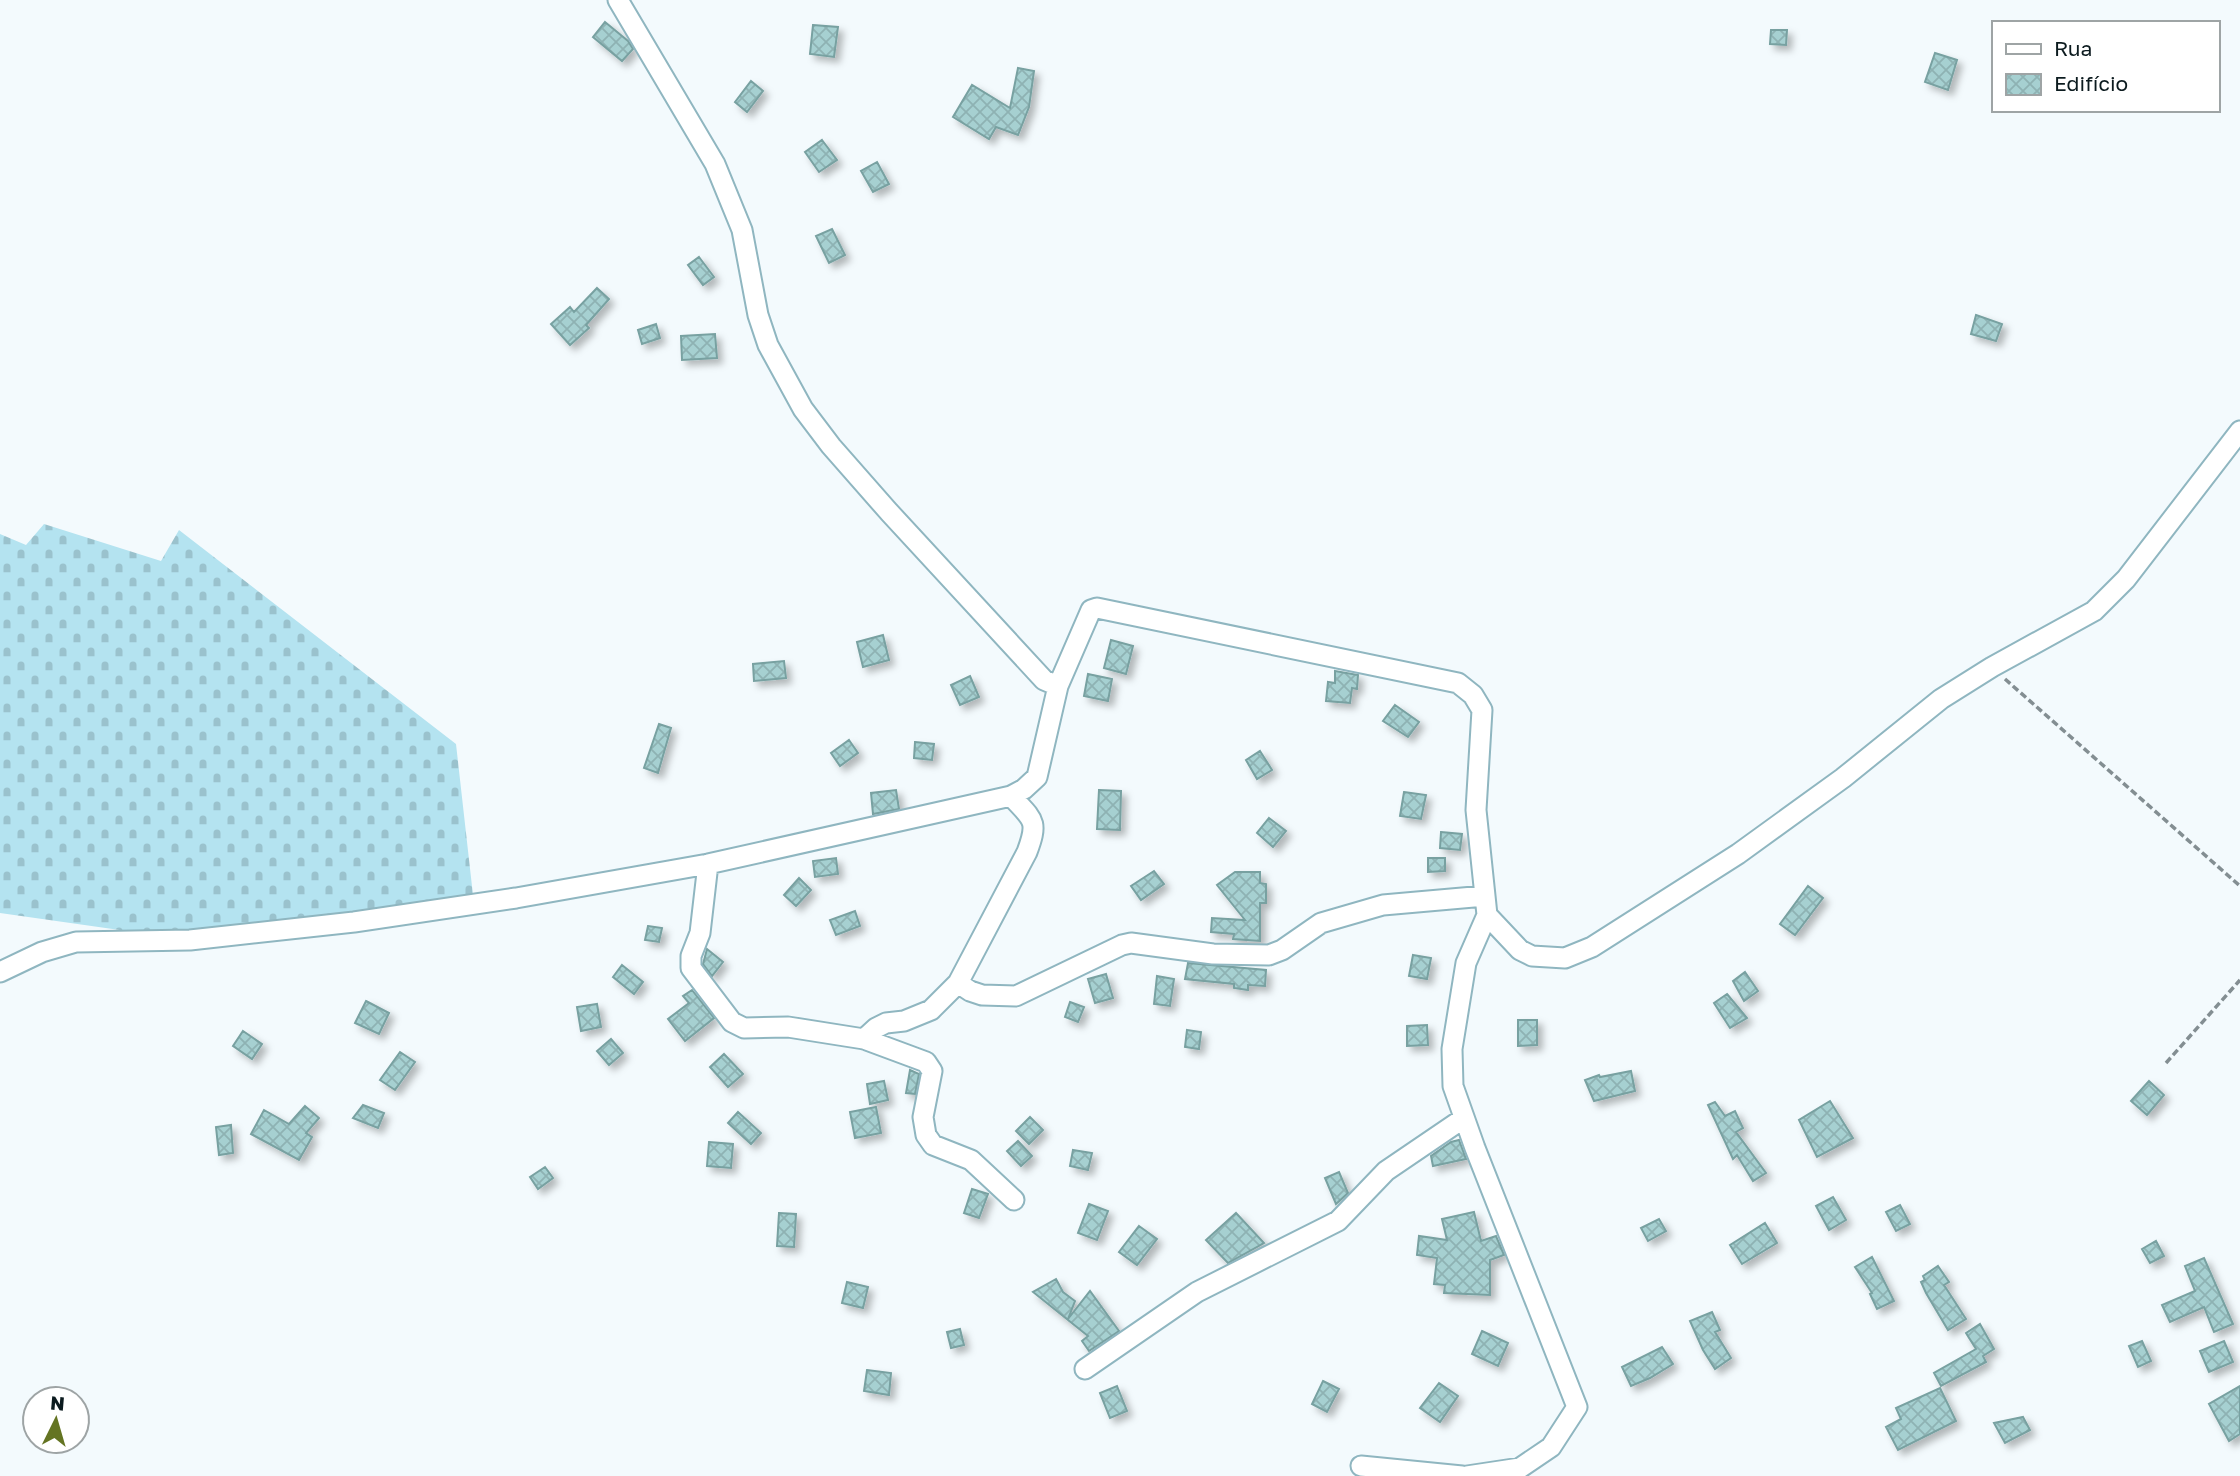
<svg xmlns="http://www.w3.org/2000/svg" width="2240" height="1476" font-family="'Golos Text',sans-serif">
	<defs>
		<pattern id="cemetery-stones" width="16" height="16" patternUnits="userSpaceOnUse" patternTransform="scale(1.75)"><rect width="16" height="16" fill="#b4e3f0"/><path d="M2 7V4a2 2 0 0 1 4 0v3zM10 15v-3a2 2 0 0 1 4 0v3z" fill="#9ac2cd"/></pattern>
		<pattern id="building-cross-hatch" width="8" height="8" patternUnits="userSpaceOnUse" patternTransform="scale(1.75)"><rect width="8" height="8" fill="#a6d0d1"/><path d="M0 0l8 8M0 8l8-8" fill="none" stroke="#8eb2b3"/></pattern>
		<filter id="shadow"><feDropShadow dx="5" dy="5" stdDeviation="3.5" flood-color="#0004"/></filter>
	</defs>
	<rect width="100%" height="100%" fill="#f3fafd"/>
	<path fill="url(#cemetery-stones)" d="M44,524l117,37 18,-31 277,214 18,160 -284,36 -190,-27v-379l26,11z"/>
	<path fill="url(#building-cross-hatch)" stroke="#78a1a1" stroke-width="2" filter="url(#shadow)" d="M605,22l23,19 5,8 -11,12 -29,-24z
		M813,25l25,2 -4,30 -24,-3z
		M1771,30h16l-1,15 -16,-1z
		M1935,53l22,7 -9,30 -23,-8z
		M1018,68l16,3 -5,36 -11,28 -22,-8 -7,12 -36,-22 19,-32 38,23z
		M751,81l12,10 -16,21 -12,-10z
		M822,140l15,20 -18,12 -14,-20z
		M877,162l12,22 -16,8 -12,-21z
		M832,229l13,26 -16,8 -13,-27z
		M699,257l15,20 -11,8 -15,-20z
		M597,288l12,11 -23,26 3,3 -19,17 -19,-21 19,-17 4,5z
		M1976,315l26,9 -6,17 -25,-7z
		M656,324l4,14 -18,6 -4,-14z
		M715,334l2,24 -35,2 -1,-24z
		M883,635l6,25 -26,7 -6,-25z
		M1111,640l22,6 -7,28 -22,-6z
		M784,661l2,17 -32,3 -1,-17z
		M1335,671l23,4 -1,14 -5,-1 -2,15 -24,-2 2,-19 7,1z
		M1088,674l24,5 -4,22 -24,-5z
		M970,676l9,21 -19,8 -9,-20z
		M1395,705l24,17 -11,15 -25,-16z
		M659,724l12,4 -13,45 -14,-5z
		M849,740l9,13 -18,13 -9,-13z
		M915,742l19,2 -2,16 -18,-2z
		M1260,751l12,19 -15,9 -11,-19z
		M896,790l3,19 -26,5 -2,-21z
		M1099,790l22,1 -1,39 -23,-1z
		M1404,792l22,3 -5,24 -21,-3z
		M1269,818l17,13 -13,16 -16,-14z
		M1441,832l21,2 -2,16 -20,-2z
		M836,858l2,16 -23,3 -2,-16z
		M1428,858h17v13l-17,1z
		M1154,871l10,13 -23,16 -10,-14z
		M1235,872h25v11l6,1v19h-6v38l-27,-2 1,-5 -23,-2 1,-14 33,2 -28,-35z
		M799,878l12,12 -15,16 -12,-11z
		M1808,886l15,12 -28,37 -15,-11z
		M855,911l5,15 -24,9 -6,-15z
		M648,926l14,2 -3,14 -14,-2z
		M707,949l16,13 -11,14 -9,-12z
		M1413,955l18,3 -4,21 -18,-3z
		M1188,963l78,7 -1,16 -17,-1v5l-14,-2v-4l-49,-5z
		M622,965l21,17 -9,12 -21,-17z
		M1745,972l13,19 -14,10 -11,-20z
		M1106,974l7,24 -18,5 -7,-24z
		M1157,976l17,3 -4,27 -16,-2z
		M692,990l22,28 -29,23 -17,-22 21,-16 -6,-7z
		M1727,994l20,24 -17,10 -16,-25z
		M366,1001l23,12 -10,21 -24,-11z
		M1070,1002l14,5 -6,15 -13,-5z
		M597,1004l4,23 -20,4 -4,-24z
		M1518,1020h19v25l-19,1z
		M1427,1025l1,20 -21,1v-20z
		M1187,1030l14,2 -2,17 -14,-2z
		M243,1031l19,13 -10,15 -19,-13z
		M611,1039l12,14 -14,12 -12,-14z
		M400,1052l15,10 -20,28 -15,-10z
		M724,1054l19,20 -15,13 -18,-20z
		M910,1070l9,4 -4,20 -9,-1z
		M1631,1071l4,20 -41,10 -9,-21 14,-5 1,2z
		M884,1081l4,19 -18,4 -3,-20z
		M2149,1081l15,14 -17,20 -16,-14z
		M1830,1101l23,37 -36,19 -18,-37z
		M1715,1102l10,14 10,-5 8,17 -7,4 30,41 -13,8 -16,-26 -4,4 -25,-54z
		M363,1105l21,8 -6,15 -25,-10z
		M305,1106l14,12 -13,15 6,4 -13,23 -48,-26 13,-24 25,14z
		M876,1107l5,26 -26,5 -5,-26z
		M738,1112l23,21 -10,11 -23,-21z
		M1030,1117l13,13 -14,14 -13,-13z
		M231,1125l2,28 -14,2 -3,-28z
		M1459,1140l7,19 -33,7 -2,-10 20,-14z
		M1018,1141l14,15 -11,10 -14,-15z
		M709,1142l24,2 -2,24 -24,-2z
		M1073,1150l19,3 -4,17 -18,-4z
		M545,1167l8,11 -15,11 -8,-12z
		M1339,1172l9,21 -12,11 -11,-26z
		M972,1189l16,5 -9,24 -15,-5z
		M1833,1197l13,23 -17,10 -13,-24z
		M1089,1204l19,7 -11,29 -19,-7z
		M1900,1205l10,19 -14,7 -10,-19z
		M1474,1212l7,29 15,-5 8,19 -14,5v35l-46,-2 1,-8 -11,-1 3,-26 -20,-3 2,-19 28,4 -5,-21z
		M779,1213l17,1 -2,33 -17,-1z
		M1236,1213l28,30 -36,20 -22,-23z
		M1659,1219l7,12 -18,10 -7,-13z
		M1765,1223l12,20 -35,21 -12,-19z
		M1139,1226l18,13 -20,26 -18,-13z
		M2156,1241l8,15 -14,7 -8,-14z
		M1872,1257l22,44 -17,8 -7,-15 2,-1 -17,-26z
		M2204,1258l29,66 -19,8 -10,-25 -34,15 -8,-17 33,-14 -10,-25z
		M1938,1266l11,16 -5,3 22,34 -18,11 -22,-37 -5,-11 4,-2 -2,-4z
		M1056,1279l7,13 12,9 -7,18 22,-28 29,40 -30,20 -7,-10 6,-5 -55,-44z
		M847,1282l21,5 -5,21 -21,-5z
		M1712,1312l8,18 -5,2 16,26 -16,11 -12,-19 -13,-29z
		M1980,1324l14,25 -11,7 3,6 -45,24 -7,-13 42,-24 -10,-16z
		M960,1329l4,16 -13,3 -4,-16z
		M1482,1331l26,12 -10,23 -26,-12z
		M2142,1341l9,20 -13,6 -9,-21z
		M2224,1341l9,21 -24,10 -9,-21z
		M1662,1347l11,17 -23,14 -19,8 -9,-19z
		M867,1370l24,3 -2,22 -25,-4z
		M1323,1381l16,8 -12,23 -15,-8z
		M1439,1383l19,13 -18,26 -20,-14z
		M1117,1386l10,25 -17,7 -10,-25z
		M2240,1386v48l-11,7 -20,-37z
		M1940,1388l16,33 -58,29 -12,-23 15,-8 -5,-11z
		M2023,1417l7,13 -25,13 -11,-20z"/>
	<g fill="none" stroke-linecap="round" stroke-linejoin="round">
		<defs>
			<path id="minor" d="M618,0l97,164 27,66 16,85 10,30 35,64 28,37 58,66 155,168 14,6 33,-76 6,-2 361,75 15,12 9,15 -6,100 11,105 33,35 12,6 33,2 27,-11 146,-93 105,-76 98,-79 51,-32 102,-56 32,-32 114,-148
				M708,864l-8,69 -9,23v12l41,54 12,6 44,-1 76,12 62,23 6,9 -9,46 3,18 7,10 38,15 43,40
				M0,972l42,-20 34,-10 114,-2 164,-18 162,-24 192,-34 303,-68 13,-7 13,-12 21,-91
				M958,983l12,8 12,4 34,1 106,-51 9,-2 82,11 56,1 13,-5 39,-27 62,-18 102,-9
				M864,1039l12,-11 10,-5 18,-2 27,-11 27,-27 69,-131c12,-32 6,-32 -16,-56
				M1085,1369l112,-77 141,-71 48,-50 78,-53
				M1361,1466l101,10
				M1467,1476l53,-8 31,-21 26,-40 -102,-259 -22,-62 -1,-37 14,-86 21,-48"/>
		</defs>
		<use href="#minor" stroke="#8fb6c0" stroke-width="23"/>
		<path stroke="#838e92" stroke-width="3.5" stroke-dasharray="7 3.5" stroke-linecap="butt" d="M2005,679l235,207
			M2166,1063l74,-83"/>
		<use href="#minor" stroke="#fff" stroke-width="19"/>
	</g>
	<rect x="1992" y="21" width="228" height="91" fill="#ffffff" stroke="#9ea4a5" stroke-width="2"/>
	<rect x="2006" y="44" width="35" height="10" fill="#ffffff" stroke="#9ea4a5" stroke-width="2"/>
	<text x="2054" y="56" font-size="21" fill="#0c1b1f">Rua</text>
	<rect x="2006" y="74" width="35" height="21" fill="url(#building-cross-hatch)" stroke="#9ea4a5" stroke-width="2"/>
	<text x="2054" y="91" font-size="21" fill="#0c1b1f">Edifício</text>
	<g transform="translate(56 1420) rotate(5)"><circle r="33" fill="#ffffff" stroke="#9ea4a5" stroke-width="2"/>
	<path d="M0-5L12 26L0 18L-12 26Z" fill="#647422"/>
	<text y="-10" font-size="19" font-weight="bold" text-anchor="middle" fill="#0c1b1f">N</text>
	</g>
</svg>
